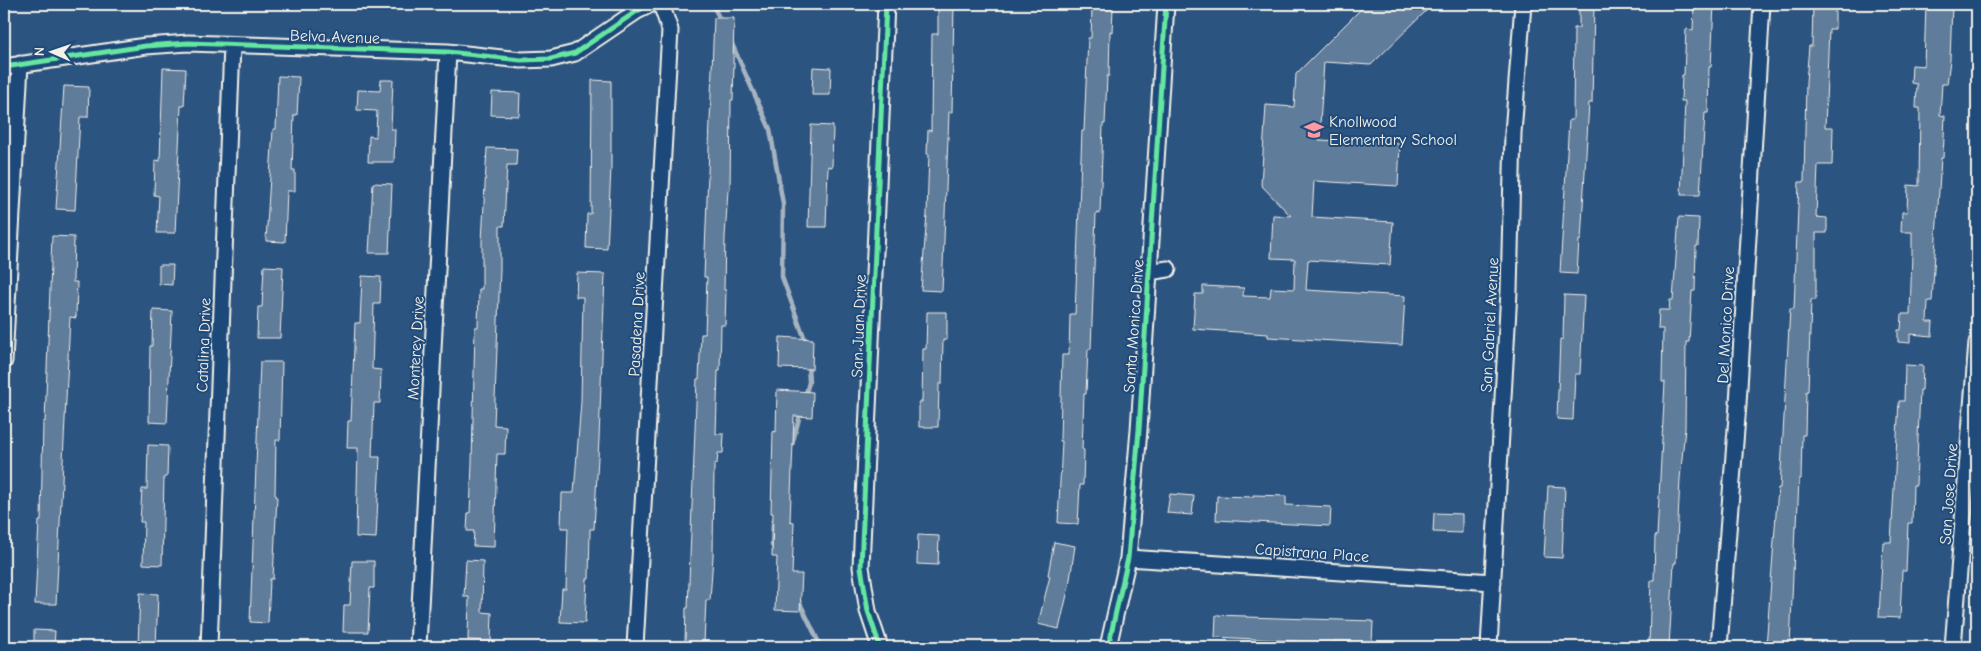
<svg xmlns="http://www.w3.org/2000/svg" width="1981" height="651" font-family="'Comic Neue',sans-serif">
	<rect width="100%" height="100%" fill="#2c5481"/>
	<filter id="ink" filterUnits="userSpaceOnUse"><feTurbulence type="fractalNoise" baseFrequency=".02" numOctaves="2"/><feDisplacementMap in="SourceGraphic" scale="10" xChannelSelector="R" yChannelSelector="G"/><feConvolveMatrix kernelMatrix="1 2 1 2 8 2 1 2 1" color-interpolation-filters="sRGB"/></filter>
	<g filter="url(#ink)">
		<g fill="none" stroke-linecap="round" stroke-linejoin="round">
			<path stroke="#a7b4c0" stroke-width="4.5" d="M712,4l10,19
				M732,44l38,85 13,75 -1,73 24,65
				M805,397l4,-15 -1,-17
				M792,445l9,-34
				M773,522l-1,23 3,6
				M798,599l23,48"/>
		</g>
		<path fill="#5e7b9a" stroke="#f4f1e8" d="M938,4h16l-2,108h-3l-7,179 -21,-1 6,-76 2,-60h-2l1,-24 3,1 1,-97h6z
			M1366,4h67l-62,61 -47,-3 -5,78 81,4 -2,42 -84,-5 -2,36 81,5 -3,43 -82,-5 -2,30 99,6 -3,49 -134,-8v-3l-75,-5 2,-35h8v-8l41,2 -1,8 27,1 1,-9 23,1 1,-30 -24,-1 2,-43 18,1 -30,-31 5,-80 28,2 2,-33z
			M1579,4h15l-2,99h-3l-8,137h-2l-2,34 -17,-1 9,-153h4l1,-92h5z
			M1694,4h20l-3,63h-2l-1,46h-3l-5,82h-19l4,-94h-4l1,-26h2l2,-46 7,1z
			M1813,4h22v25h-6l-4,98h8l-1,38h-14l-2,52 11,1v15h-11v67h-5l-3,91h-2l-1,44h-3l-1,44h-2l-2,47h-2l-5,121h-24l12,-159h2l10,-179h4l5,-127h5l2,-100 3,-36h3z
			M1926,4h26l-2,56 -3,24h-5l-2,31 5,1 -2,42h-2l-9,143h-4l-1,21h6l-1,14 -22,-2v9l-12,-1v-12h3l1,-16h8l2,-60v-22h-11l1,-20h5l1,-27 11,1 1,-78h-4l1,-24 -6,-1 1,-18 12,1z
			M1092,8h21l-1,24 -2,-1 -1,45h-2l-2,48h-2l-3,90 -4,-1 -5,136h-3l-2,45h-2l-2,55 2,1 -1,35h-3l-2,39 -20,-1 4,-82h-2l2,-86h7l1,-41h5l7,-183h2l4,-93h3z
			M714,18h20l-1,45h1l-1,37h-2l-1,90h-2l-3,47 -1,53h2l-1,35h-4l-1,46h-2l-2,63h8l-1,19h-5l-1,11h-3l-1,92 -3,44h-4l-2,43 -19,-1 1,-34h2l9,-229h2l2,-45h4l2,-57h-3z
			M813,67l18,1 -1,27h-18z
			M163,68l23,1 -2,37h-3l-6,127h-18l2,-37 -5,-1 1,-35 5,1z
			M278,76l21,1 -2,38h-3l-2,55h3v21h-8l-2,51 -19,-1 7,-112h3z
			M381,80h12l-2,49h4l-1,33h-26l1,-26 7,1 1,-26 -20,-1 1,-20 22,1z
			M592,80l19,1v87l-4,81 -21,-1 1,-34h4z
			M64,86l25,1 -1,30h-8l-5,93 -19,-1z
			M492,92l28,1 -1,23 -28,-1z
			M811,125l22,1 -1,41 -4,-1 -2,61h-18z
			M487,148l30,1 -1,16h-9l-3,61h-4v43l-6,156 12,1 -1,28h-8l-3,93 -21,-1 1,-15h-7l1,-18h2l2,-50 3,-136h3l1,-38h3v-48z
			M373,183l19,1 -3,69h-20z
			M1679,217l20,1 -1,28h-2l-1,45h-3l-3,51h-3l-1,86 -5,51 -4,84h-2l-5,83 -20,-1 2,-65h3l1,-44h2l8,-154h-3l1,-53h-5l1,-19h10l1,-10h3z
			M52,236l22,1 -1,45h4l-1,36 -6,-1 -14,287h-21l4,-83h2l2,-99h2z
			M159,265h14l-1,20 -13,-1z
			M264,266l19,1 -3,71h-23l1,-31h4z
			M577,273l28,1 -6,165 -5,90h-4l-1,50h-2l-2,44 -25,-1 2,-33h4l2,-61h-7l1,-35h12l7,-91 2,-105h-7z
			M362,276l19,1 -1,27h-6l-2,65 9,1 -1,33h-6l-2,54h8l-4,81 -20,-1 2,-89h-11l1,-27h3l4,-98h5z
			M1564,295l20,1 -4,78h-5l-2,46 -16,-1 3,-80h3z
			M153,310l19,1 -5,112 -18,-1 1,-76h2z
			M927,312h20v28h-4l-1,44h-3l-1,43h-19v-25h3l1,-53h3z
			M780,337l33,2 -1,30 -33,-1z
			M260,362h22l-2,78h-4l-1,55 2,1 -4,83h-3l-2,44 -18,-1z
			M1905,365l18,1 -1,24h-2l-4,95h-3l-1,38h-4l-2,48h-4l-2,47 -21,-1 4,-75h8l8,-141h5z
			M777,390l36,2 -1,25 -18,-1 -4,105 4,1 -2,52h10l-2,37 -25,-1 2,-53h-5l1,-44h-2l2,-82 3,1z
			M148,445l20,1 -1,31h-3l-2,88 -19,-1 1,-42h-4l2,-33h5z
			M1548,486l17,1 -3,71 -18,-1z
			M1170,494l24,2 -2,19 -25,-2z
			M1253,495l33,1v9l45,2 -1,19 -114,-6 1,-24 36,1z
			M1434,513l28,1v19l-29,-1z
			M918,535l21,1 -1,29 -21,-1z
			M1054,542l21,4 -6,40 -10,43 -21,-5 12,-48 -2,-1z
			M466,560l17,1 -1,51 10,1 -1,28 -23,-1 1,-43h-5z
			M352,561h22v27h-4l-2,44h-25l1,-27h6z
			M140,593l18,1 -2,53h-18z
			M1216,615l30,1v1l127,4 -1,21 -38,-1v2l-119,-6z
			M34,630l21,1 -1,16h-20z"/>
		<g fill="none" stroke-linecap="round" stroke-linejoin="round">
			<defs>
				<path id="minor" d="M4,67l142,-21 42,-3 260,9 73,8 30,-1 24,-6 62,-42 14,-7
					M1149,272l19,-3
					M4,361l16,-297
					M1128,558l365,24
					M209,647l23,-602
					M418,647l30,-595
					M635,647l35,-617 -9,-26
					M880,647l-12,-36 -7,-44 25,-563
					M1108,647l20,-89 11,-128 27,-426
					M1489,647l20,-356 4,-158 10,-129
					M1719,647l19,-243 24,-400
					M1953,647l24,-304"/>
			</defs>
			<use href="#minor" stroke="#f4f1e8" stroke-width="19"/>
			<use href="#minor" stroke="#1f4a7a" stroke-width="15"/>
			<defs>
				<path id="cycleway" d="M4,67l142,-21 42,-3 260,9 73,8 30,-1 24,-6 62,-42 14,-7
					M880,647l-12,-36 -7,-44 25,-563
					M1108,647l20,-89 11,-128 27,-426"/>
			</defs>
			<use href="#cycleway" stroke="#1f4a7a" stroke-width="8"/>
			<use href="#cycleway" stroke="#66e7a1" stroke-width="5"/>
		</g>
	</g>
	<defs>
		<symbol id="school-bare" viewBox="-9 -9 18 18"><path d="M0-5L7-2L0 1L-7-2ZM-4 1L0 2.5L4 1V4Q0 6-4 4Z" fill="#ff9aa2" stroke="#1f4a7a" stroke-width="2.5" paint-order="stroke"/></symbol>
	</defs>
	<g fill-rule="evenodd">
		<use href="#school-bare" x="1300" y="116" width="28" height="28"/>
	</g>
	<g text-anchor="middle" stroke-width="4" stroke-linejoin="round" paint-order="stroke">
		<g font-size="16" fill="#f4f1e8" stroke="#1f4a7a">
			<text transform="translate(335 36) rotate(2)" y="6">Belva Avenue</text>
			<text transform="translate(636 324) rotate(-87)" y="6">Pasadena Drive</text>
			<text transform="translate(1489 325) rotate(-87)" y="6">San Gabriel Avenue</text>
			<text transform="translate(1725 325) rotate(-87)" y="6">Del Monico Drive</text>
			<text transform="translate(858 326) rotate(-88)" y="6">San Juan Drive</text>
			<text transform="translate(1133 326) rotate(-86)" y="6">Santa Monica Drive</text>
			<text transform="translate(203 345) rotate(-88)" y="6">Catalina Drive</text>
			<text transform="translate(415 348) rotate(-87)" y="6">Monterey Drive</text>
			<text transform="translate(1948 494) rotate(-86)" y="6">San Jose Drive</text>
			<text transform="translate(1312 552) rotate(4)" y="6">Capistrana Place</text>
		</g>
		<g font-size="16" fill="#f4f1e8" stroke="#1f4a7a" text-anchor="start">
			<text x="1329" y="127">Knollwood<tspan x="1329" dy="18">Elementary School</tspan></text>
		</g>
	</g>
	<rect width="1981" height="651" fill="none" stroke="#1f4a7a" stroke-width="20"/>
	<rect x="10" y="10" width="1961" height="631" fill="none" stroke="#f4f1e8" stroke-width="2" filter="url(#ink)"/>
	<g transform="translate(52 52) rotate(272)" stroke="#1f4a7a" stroke-width="4" paint-order="stroke">
	<path d="M0-4L9 19L0 12L-9 19Z" fill="#f4f1e8"/>
	<text y="-8" font-size="14" font-weight="bold" text-anchor="middle" fill="#f4f1e8">N</text>
	</g>
</svg>
